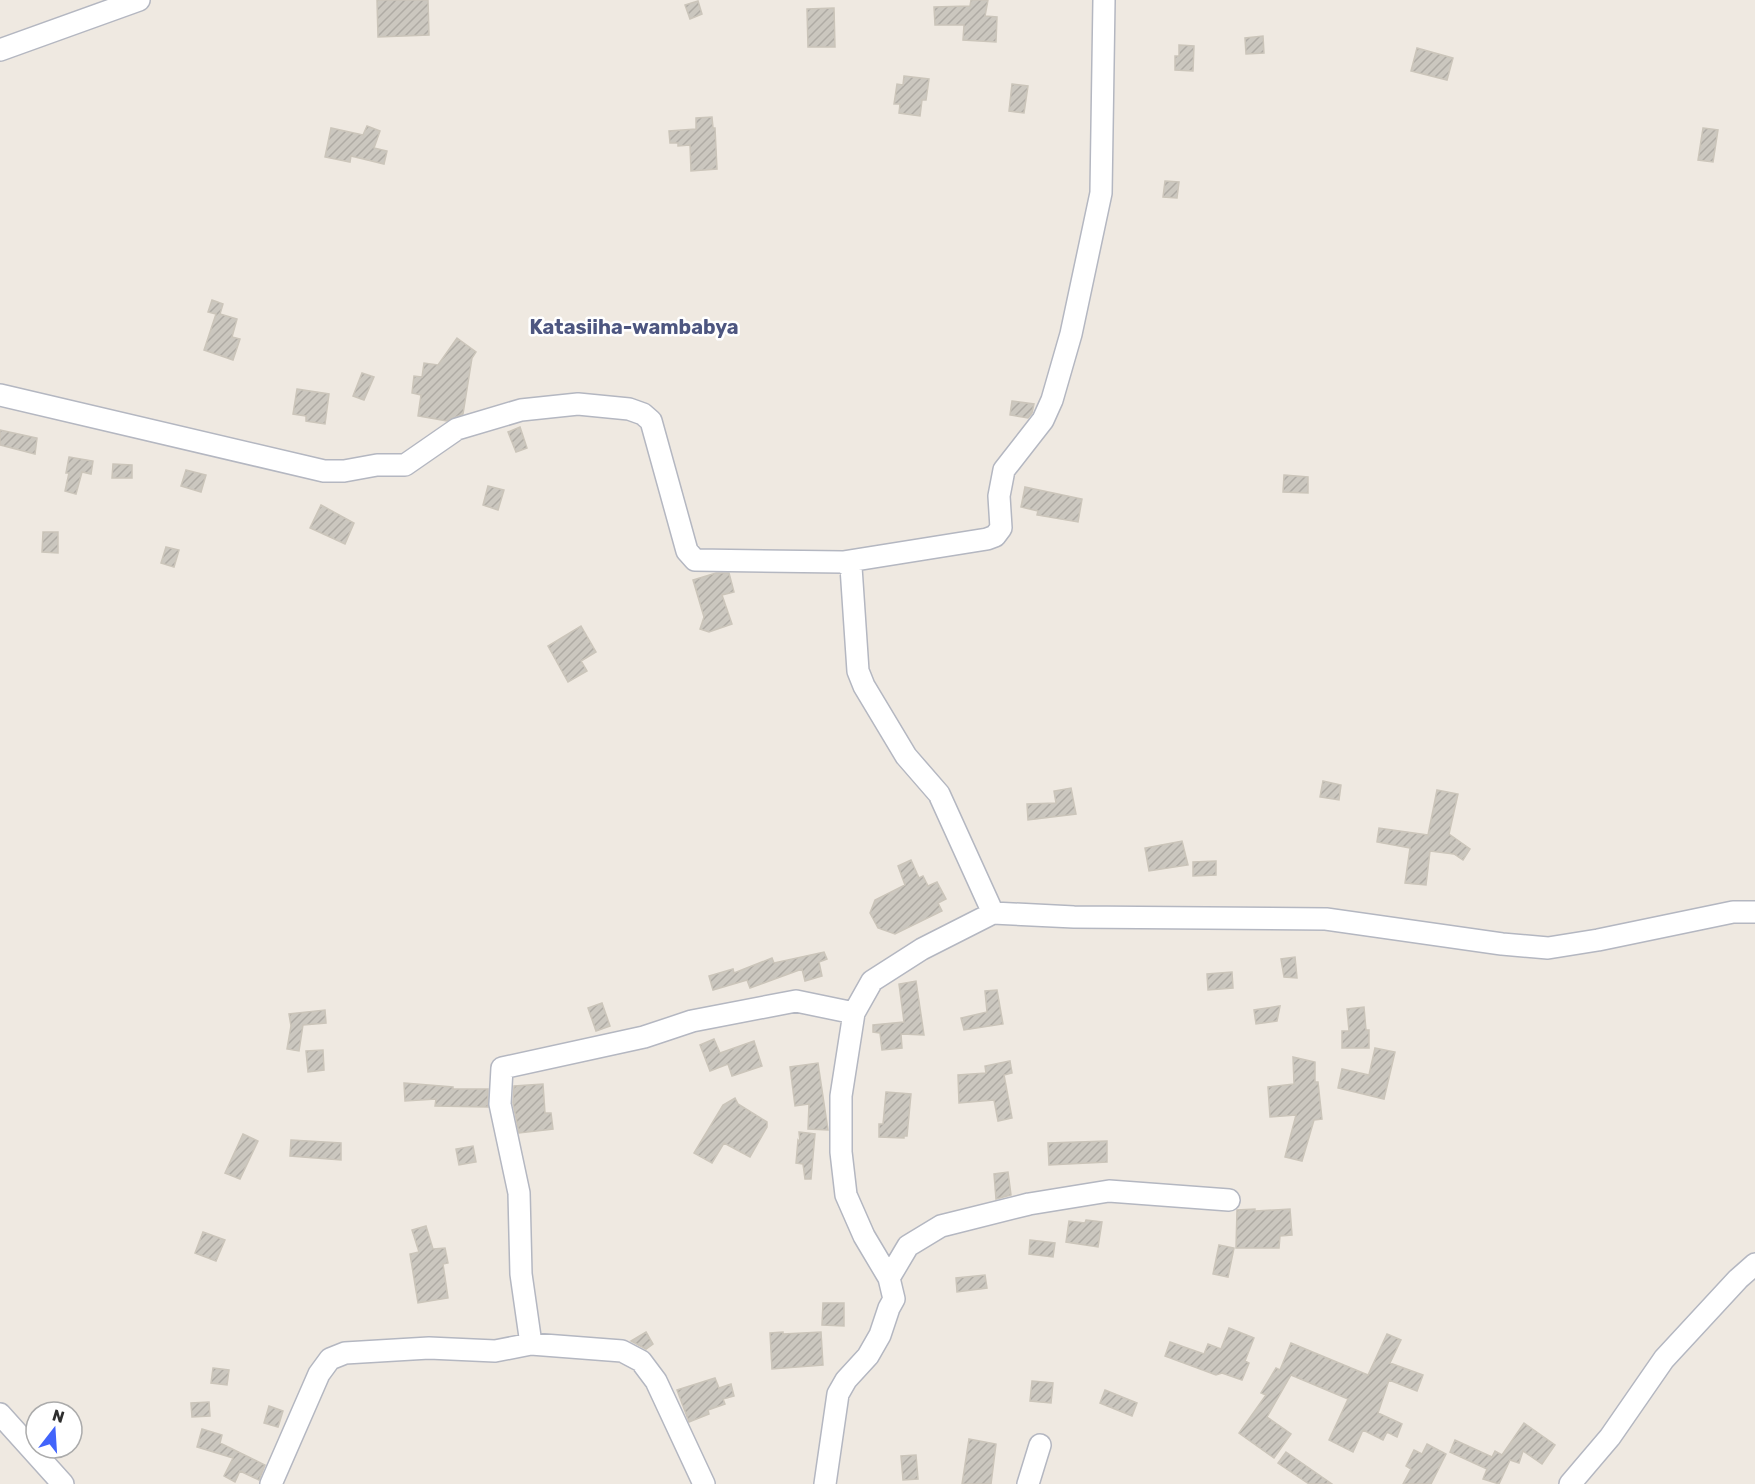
<svg xmlns="http://www.w3.org/2000/svg" width="1755" height="1484" font-family="Rubik,sans-serif">
	<defs>
		<pattern id="building-hatch" width="6" height="6" patternUnits="userSpaceOnUse" patternTransform="scale(1.5)"><rect width="6" height="6" fill="#cbc7bf"/><path d="M-1 1l2-2M0 6l6-6M5 7l2-2" fill="none" stroke="#afaba4"/></pattern>
	</defs>
	<rect width="100%" height="100%" fill="#efe9e1"/>
	<path fill="url(#building-hatch)" stroke="#cbc5ba" stroke-width="1.5" d="M377,0h51l1,35 -51,2z
		M971,0h17l-3,16 12,1 -1,25 -33,-2 1,-15h-29l-1,-18 36,-1z
		M698,1l4,13 -12,5 -5,-14z
		M834,8l1,39h-27l-1,-38z
		M1263,36l1,17 -18,1 -1,-16z
		M1179,45l15,1 -1,25 -18,-1v-14h4z
		M1417,48l36,10 -6,22 -36,-9z
		M904,76l25,3 -3,21h-4l-2,16 -21,-3 1,-9h-6l3,-20 6,1z
		M1012,84l16,2 -4,27 -15,-2z
		M712,117l1,11h2l2,41 -26,2 -1,-26 -12,1v-3h-8l-1,-12 27,-2v-11z
		M367,126l13,5 -6,17 13,3 -3,13 -33,-8 -1,6 -25,-5 6,-29 32,7z
		M1703,128l15,2 -5,32 -15,-2z
		M1165,181l14,1 -2,16 -14,-1z
		M212,300l11,4 -3,10 17,5 -5,18 8,2 -7,21 -29,-10 12,-36 -8,-2z
		M457,338l19,14 -4,6 -9,56 -16,7 -29,-5 3,-21 -9,-2 2,-17 8,1 2,-14 14,2z
		M362,373l12,4 -10,23 -11,-4z
		M297,389l32,5 -4,30 -19,-3v-5l-13,-2z
		M1012,401l22,3 -2,9 -4,5 -18,-3z
		M520,427l7,21 -11,4 -8,-20z
		M0,430l37,8 -2,16 -35,-9z
		M69,457l24,4 -2,13 -9,-2 -6,22 -11,-3 4,-18h-3z
		M113,464l19,1v13h-20z
		M186,470l20,5 -5,17 -20,-6z
		M1284,475l24,2v16l-25,-1z
		M488,486l16,4 -6,20 -15,-5z
		M1025,487l57,12 -4,23 -41,-7 1,-4 -17,-4z
		M321,505l33,18 -9,21 -35,-16z
		M43,532h15v21l-16,-1z
		M166,547l13,3 -5,17 -13,-4z
		M716,573h13l5,19 -12,3 10,29 -23,8 -9,-3 4,-12 -11,-37z
		M581,626l15,26 -15,9 6,10 -19,11 -20,-36z
		M1323,781l18,4 -2,15 -19,-3z
		M1071,788l5,26 -48,6 -1,-16 29,-1 -2,-12z
		M1437,790l21,4 -9,40 21,15 -7,11 -9,-6 -24,-3 -4,34 -21,-2 5,-35 -33,-6 2,-14 49,7z
		M1182,841l6,24 -39,6 -4,-23z
		M911,860l8,18 4,-2 5,10 9,-4 9,17 -8,4 4,8 -47,23 -17,-6 -8,-15 5,-13 30,-15 -7,-19z
		M1216,861v14l-23,1v-14z
		M824,952l3,7 -8,3 3,14 -17,5 -3,-12 -52,19 -3,-8 -34,10 -4,-14 24,-7 1,4 38,-15 2,5z
		M1295,957l2,21 -13,-1 -3,-18z
		M1232,972l1,16 -25,2 -1,-16z
		M916,981l8,54 -23,-1 1,14 -20,2 -2,-17 -7,-1v-7l31,-3 -5,-38z
		M997,990l6,34 -39,6 -3,-12 26,-6 -2,-21z
		M602,1003l8,23 -14,5 -8,-23z
		M1280,1006l-3,15 -21,3 -2,-14z
		M1364,1007l2,23h3v18h-27v-17h7l-2,-22z
		M325,1010l1,13 -23,2 -4,26 -12,-2 4,-23 -2,-12z
		M714,1039l6,14 34,-12 8,25 -30,10 -4,-12 -18,7 -10,-26z
		M1375,1048l20,4 -11,47 -46,-11 4,-19 27,6z
		M323,1050l1,20 -16,2 -2,-21z
		M1293,1057l22,5v20h3l4,37 -8,1 -12,41 -17,-4 11,-42 -26,2 -2,-30 26,-3z
		M1010,1061l2,12 -8,2 8,43 -14,3 -4,-21 -35,3 -1,-28 28,-2 -1,-7z
		M818,1063l10,67 -20,-1 1,-25 -14,2 -5,-39z
		M404,1083l49,4v2h35v18l-53,-1 1,-7 -31,2z
		M543,1084l2,29h6l2,16 -34,4 -6,-30 1,-17z
		M886,1092l25,2 -4,42h-3v2l-25,-1v-13h4z
		M735,1098l3,6 29,18v5l-17,30 -26,-14 -12,20 -18,-10 29,-48z
		M799,1132l16,2 -4,45h-6l-2,-15 -7,-1 2,-23 2,2z
		M243,1134l15,7 -18,38 -15,-6z
		M291,1140l50,3v17l-51,-4z
		M1107,1141v21l-58,3 -1,-22z
		M473,1146l3,16 -17,3 -3,-16z
		M1008,1172l3,23 -15,4 -2,-25z
		M1255,1209v2l35,-2 2,26 -12,1 -1,12h-43l1,-38z
		M1086,1220l16,2 -4,25 -32,-5 3,-21 16,2z
		M426,1226l7,23 12,-1 3,15 -5,1 5,34 -30,5 -8,-49 9,-2 -7,-22z
		M203,1232l22,8 -9,21 -21,-8z
		M1030,1240l25,3 -2,14 -24,-3z
		M1219,1245l15,3 -6,29 -15,-3z
		M985,1275l2,13 -30,4 -1,-14z
		M823,1303h21v23l-22,-1z
		M1229,1328l25,10 -9,23 4,2 -7,17 -20,-7 -6,2 -51,-19 5,-14 34,12 4,-10 13,5z
		M646,1332l7,12 -7,5 -15,-8z
		M783,1332v2l38,-2 2,33 -51,4 -2,-36z
		M1387,1334l14,6 -11,23 33,12 -6,16 -28,-11 -11,33 24,11 -5,13 -10,-5 -4,8 -20,-10 -10,22 -24,-12 19,-41 -57,-24 -24,42 24,17 -17,24 -35,-25 27,-38 -5,-2 15,-25 4,2 11,-27 77,32z
		M213,1368l16,2 -2,15 -16,-2z
		M715,1378l4,10 12,-4 3,12 -11,3 2,5 -17,6 1,4 -20,8 -12,-32z
		M1032,1381l21,2 -2,20 -21,-2z
		M1105,1390l32,13 -5,13 -32,-13z
		M209,1402l1,14 -18,1 -1,-14z
		M269,1406l14,5 -5,16 -14,-4z
		M1524,1423l31,22 -13,19 -19,-13 -4,12 -9,-3 -11,24 -16,-5 4,-10 -37,-17 5,-12 37,17 3,-6 7,4z
		M202,1429l20,6 -2,8 45,22 -6,15 -19,-9 -5,11 -11,-6 9,-18 -36,-11z
		M969,1439l27,5 -5,40h-29z
		M1427,1444l19,10 -15,30h-28l8,-15 -5,-3 8,-16 8,4z
		M1286,1452l46,32h-23l-31,-21z
		M916,1455l2,24 -15,1 -2,-24z"/>
	<g fill="none" stroke-linecap="round" stroke-linejoin="round">
		<defs>
			<path id="minor" d="M0,50l139,-50
				M0,395l324,76h20l33,-6h28l52,-36 64,-19 57,-6 51,5 14,5 8,7 36,130 8,9 148,2 144,-23 8,-3 6,-8 -2,-32 5,-26 39,-50 9,-20 19,-66 30,-141 3,-193
				M843,562l8,5 7,104 6,15 42,70 33,38 54,119
				M889,1278l-25,-42 -18,-41 -5,-43v-56l13,-83 18,-32 50,-32 71,-36 81,4 252,2 176,25 46,4 50,-8 135,-28h22
				M531,1344l-10,-70 -2,-81 -19,-89 2,-36 142,-31 48,-16 104,-20 58,12
				M0,1414l63,70
				M271,1484l48,-110 11,-15 15,-6 84,-5 66,3 36,-7 91,7 19,10 15,20 48,103
				M825,1484l13,-90 8,-14 22,-24 12,-21 9,-27 5,-9 -5,-21 19,-32 33,-20 88,-22 80,-13 120,9
				M1028,1484l12,-39
				M1570,1484l40,-47 54,-78 74,-80 17,-15"/>
		</defs>
		<use href="#minor" stroke="#b4b7c1" stroke-width="24"/>
		<use href="#minor" stroke="#fff" stroke-width="21"/>
	</g>
	<g text-anchor="middle" stroke-width="5" stroke-linejoin="round" paint-order="stroke">
		<g font-size="20" font-weight="bold" fill="#4d5680" stroke="#fff">
			<text x="634" y="334">Katasiiha-wambabya</text>
		</g>
	</g>
	<g transform="translate(54 1430) rotate(17)"><circle r="28" fill="#ffffff" stroke="#ababab" stroke-width="1.5"/>
	<path d="M0-4.5L10 22L0 15L-10 22Z" fill="#4264fb"/>
	<text y="-9" font-size="16" font-weight="bold" text-anchor="middle" fill="#2e2e2e">N</text>
	</g>
</svg>
